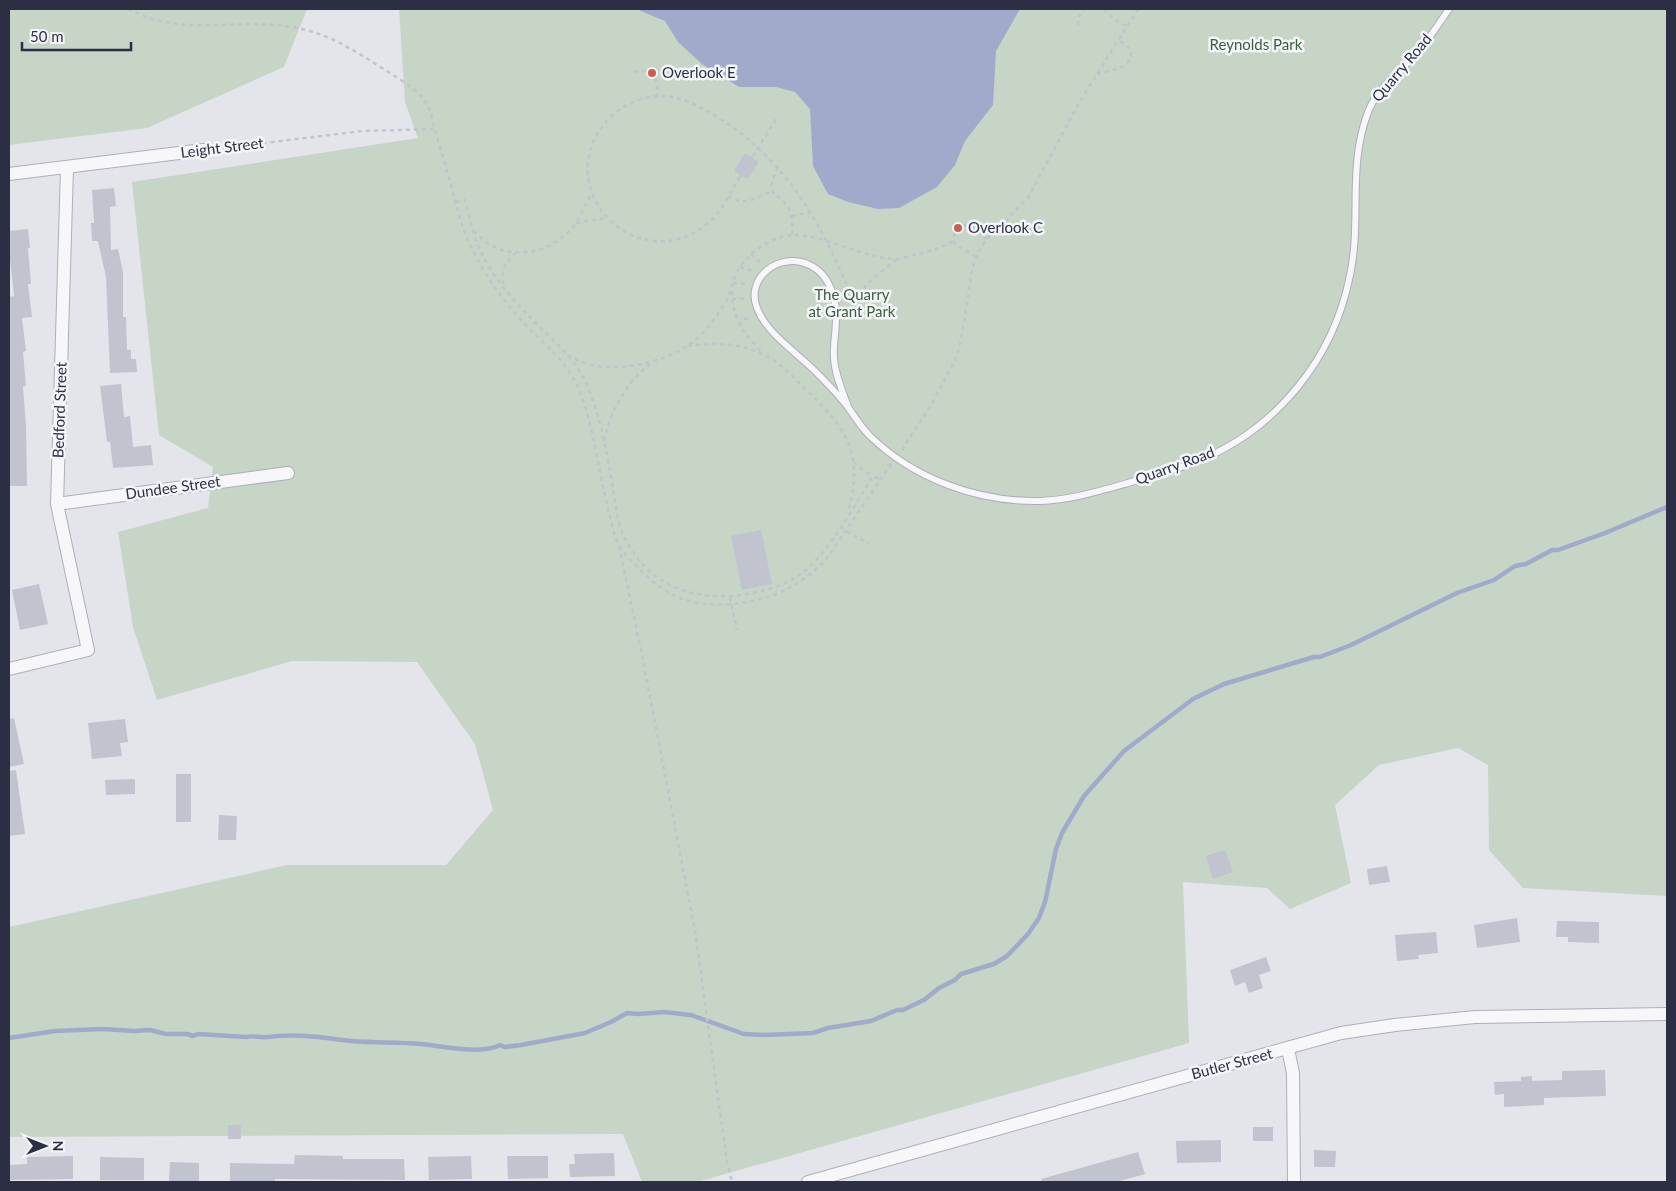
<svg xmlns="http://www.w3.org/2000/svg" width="1676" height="1191" font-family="Lato,sans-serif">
	<rect width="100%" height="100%" fill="#e4e5eb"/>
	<path fill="#c6d5c6" d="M9,9h298l-23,58 -137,61 -138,17z
		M399,9h1268v887l-144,-8 -34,-38 -1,-85 -30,-17 -79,17 -44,40 16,78 -61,26 -23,-21 -84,-6 6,161 -492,139h-55l-19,-48 -614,3v-210l278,-62h159l47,-55 -18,-66 -58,-82 -125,-1 -135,39 -24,-73 -15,-95 90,-24 5,-41 -54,-32 -27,-253 286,-44 -13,-36z"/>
	<path fill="#a1aaca" d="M636,9h384l-24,42 -3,54 -28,36 -10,24 -18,22 -38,21 -21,1 -30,-7 -20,-8 -15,-28 -3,-57 -15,-17 -19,-5h-37l-37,-23 -24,-22 -13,-21z"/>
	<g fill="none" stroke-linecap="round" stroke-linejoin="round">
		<path stroke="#a1aaca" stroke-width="4.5" d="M9,1038l46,-7 48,-2 31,2 16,-1 16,4h21l6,2 5,-2 48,3c7,-2 15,1 22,0 30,-4 55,1 84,4 23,2 46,1 69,3 21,2 60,11 79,1l5,2 16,-2 64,-12 26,-11 16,-9 11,1 26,-2 27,3 53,19 21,1 48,-2 15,-5 43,-7 26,-11h6l21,-10 15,-12 16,-8 6,-6 33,-10 13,-8 21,-22 11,-16 6,-16 11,-53 6,-16 22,-37 40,-45 69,-52 31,-15 90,-27h6l31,-12 106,-52 37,-13 21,-14 11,-2 26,-14h6l47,-17 62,-26"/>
	</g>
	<path fill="#c1c3ce" d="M745,153l14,9 -11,17 -14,-8z
		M114,188l2,18 -6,1 1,43 7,-1 5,23v45h3l1,33h4v9h5l1,13 -27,1 -4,-96 -8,-36h-6l-1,-18h3l-2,-33z
		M28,229l2,19h-2l3,36h-3l4,33 -10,1 4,33 -3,1 3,34h-3l3,40 1,60h-18v-189l5,-1 -5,-46v-19z
		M121,384l3,33 6,-1 3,31 18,-2 2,20 -40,3 -3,-26h-3l-7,-56z
		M761,530l11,54 -30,6 -11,-54z
		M39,584l9,40 -28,6 -8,-40z
		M14,718l10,46 -15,3v-48z
		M125,719l3,23 -8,1 2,13 -30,3 -4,-36z
		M16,770l9,64 -16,2v-65z
		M176,774h15v48h-15z
		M135,779v15l-29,1 -1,-15z
		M219,815l18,1 -1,24h-18z
		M1225,850l8,22 -20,7 -7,-23z
		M1387,866l3,16 -21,3 -2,-16z
		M1517,918l3,24 -43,6 -3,-23z
		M1557,921l42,1v21l-31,-1v-5h-12z
		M1436,932l2,21 -20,2 1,4 -22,2 -2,-26z
		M1266,957l5,14 -12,4 4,13 -14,5 -4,-11 -10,4 -5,-16z
		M1605,1070l1,26 -62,2v7l-40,2v-13l-9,1 -1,-13 27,-1v-4l11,-1v5l30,-1v-9z
		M228,1125h13v14h-13z
		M1253,1127h20v14h-20z
		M1221,1140v22l-44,1 -1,-22z
		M1314,1150l22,1 -1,16h-21z
		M1138,1152l7,22 -29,8h-74l-1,-3z
		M614,1153l1,23 -45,1 -1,-13h6l-1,-10z
		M295,1155l48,1v3h61l1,21 -130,-1v3h-45v-19l64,1z
		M73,1156v23l-64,1v-15l18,-1v-7z
		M471,1156l1,23 -43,1 -1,-23z
		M507,1156h41v22l-40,1z
		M100,1157l44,1v22h-44z
		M170,1162l29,1v19l-30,-1z"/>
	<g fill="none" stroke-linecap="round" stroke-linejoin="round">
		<defs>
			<path id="lane" d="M849,409c-6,-16 -14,-34 -15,-51 -1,-13 2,-26 2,-39 1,-24 -9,-51 -35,-57 -27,-6 -55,18 -44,46 10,26 39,44 58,63 12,12 25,25 35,39 6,9 12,18 20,26 44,43 108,66 169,65 33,-1 64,-11 96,-20 21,-6 43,-12 63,-20 79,-32 136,-103 152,-186 12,-56 -3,-107 18,-163 10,-26 33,-40 50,-60 12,-14 21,-29 31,-43"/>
			<path id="street" d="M9,174l194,-24
				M57,504l231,-31
				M9,669l79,-19 -31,-146 10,-336
				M1288,1049l5,24 1,109
				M808,1182l533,-149 54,-8 80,-8 192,-3"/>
		</defs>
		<use href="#lane" stroke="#adaeb9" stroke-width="8"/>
		<use href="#street" stroke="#adaeb9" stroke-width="14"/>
		<path stroke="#c2c3cb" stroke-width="2.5" stroke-dasharray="4 4" stroke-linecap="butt" d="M128,9c42,21 76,16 120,15 61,0 84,12 134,44 13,8 28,17 39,28 9,9 11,22 14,34 6,20 12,41 18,61 4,17 8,35 16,51 13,30 31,55 53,79 19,21 43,38 55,64 17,39 21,84 31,124 3,12 5,26 11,36 8,13 21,25 32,35 22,20 51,27 79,24 39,-3 72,-17 98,-47l63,-93
			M1104,9l10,10 12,7
			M1078,25l1,-9 6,-7
			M634,72c19,-5 25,6 23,24
			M1097,74c14,-4 38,-6 33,-25l-12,-10
			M215,149l148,-18 72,-2
			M778,167c-16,34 2,22 12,44 3,8 2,17 2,24
			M740,177c-10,15 -18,35 -32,46 -66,56 -156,-28 -106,-96 11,-15 25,-24 43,-29 26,-7 49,5 71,18 51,32 83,72 111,126 12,24 22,51 37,74
			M728,196c20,12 25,1 45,-5
			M456,202l9,-2c4,14 7,30 12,43 11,27 30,51 50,71 19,21 44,39 57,65 17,34 22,72 29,109 2,15 4,30 9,44 24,57 80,73 135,60 18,-4 37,-11 51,-24 27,-25 45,-61 65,-92l7,4
			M792,216l19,-4
			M576,223l31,-5
			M474,231c27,31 70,27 97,-2 9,-10 15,-25 21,-37
			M751,254l10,9
			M976,257l-21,-13c-4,-9 2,-18 12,-19l20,14
			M740,267l13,4
			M733,283l14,1
			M503,284c-2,-13 2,-23 13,-31
			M732,291c1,31 10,40 31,62
			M732,299l14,-1
			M845,302l10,-3 14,-17 28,-23
			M739,326l11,-12
			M688,346c30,-5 63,-2 88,16 11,8 19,17 28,26 42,40 61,64 44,124
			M568,355c7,4 15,8 24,10 31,6 69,-2 95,-19 16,-10 28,-27 38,-43 6,-10 7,-21 12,-31 6,-11 16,-21 27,-27 5,-3 11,-6 17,-8 30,-10 81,22 115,22 7,0 15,-4 22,-5 13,-3 24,-6 35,-13
			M604,441c7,-31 21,-57 46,-77
			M902,450l32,-50 23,-44 5,-22 11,-68 8,-19 6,-8 41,-41 52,-97 58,-92
			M854,462l6,6 13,8
			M840,527l29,17
			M619,546l22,104 54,281 32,231 5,20
			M730,597l7,33"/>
		<use href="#lane" stroke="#f7f7fa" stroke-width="6"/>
		<use href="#street" stroke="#f7f7fa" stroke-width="12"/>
		<path stroke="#c2c3cb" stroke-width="2.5" stroke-dasharray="4 4" stroke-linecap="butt" d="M740,177l38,-61"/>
	</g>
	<g fill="#cb5e4f" stroke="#f4f5f9" stroke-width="2">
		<circle cx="652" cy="73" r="5"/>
		<circle cx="958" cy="228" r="5"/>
	</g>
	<g text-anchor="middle" stroke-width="5" stroke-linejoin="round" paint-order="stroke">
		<g font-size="15" fill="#3a5f3d" stroke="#f4f5f9">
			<text x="1256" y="50">Reynolds Park</text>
			<text x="852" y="300">The Quarry<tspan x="852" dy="17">at Grant Park</tspan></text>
		</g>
		<g font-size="15" fill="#2c2e44" stroke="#f4f5f9">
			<text transform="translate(1402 68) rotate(-50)" y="5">Quarry Road</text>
			<text transform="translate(222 148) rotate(-7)" y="5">Leight Street</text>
			<text transform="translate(60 410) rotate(-88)" y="5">Bedford Street</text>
			<text transform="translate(1175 466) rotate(-20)" y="5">Quarry Road</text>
			<text transform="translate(173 488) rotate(-8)" y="5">Dundee Street</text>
			<text transform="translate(1232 1064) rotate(-15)" y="5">Butler Street</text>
		</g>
		<g font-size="15" fill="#2c2e44" stroke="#f4f5f9" text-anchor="start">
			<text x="662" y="78">Overlook E</text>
			<text x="968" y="233">Overlook C</text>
		</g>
	</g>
	<rect width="1676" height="1191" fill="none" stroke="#2c2e44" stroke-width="20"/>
	<g transform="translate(45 1146) rotate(90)" stroke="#f4f5f9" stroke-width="4" paint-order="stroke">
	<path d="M0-4L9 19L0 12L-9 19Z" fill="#2c2e44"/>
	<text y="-8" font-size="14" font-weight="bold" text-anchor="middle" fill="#2c2e44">N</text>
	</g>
	<path d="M22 42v8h109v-8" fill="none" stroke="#2c2e44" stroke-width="2.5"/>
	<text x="30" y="42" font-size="15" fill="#2c2e44" stroke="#f4f5f9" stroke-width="4" paint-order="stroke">50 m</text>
</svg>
